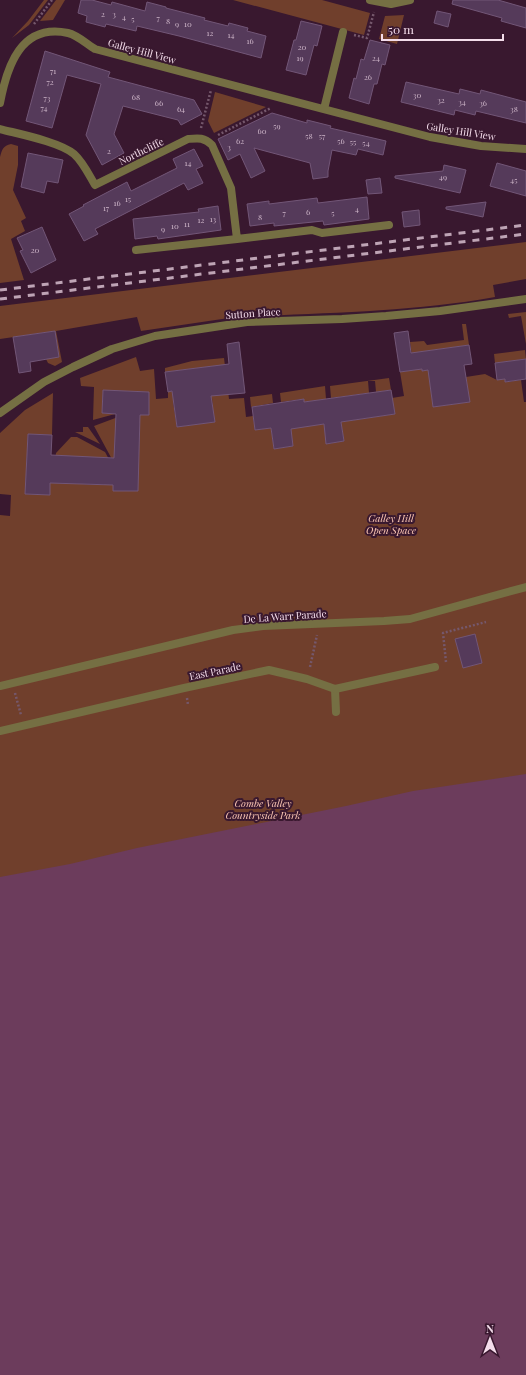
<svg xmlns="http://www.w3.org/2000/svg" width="526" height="1375" font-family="'Playfair Display',serif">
	<rect width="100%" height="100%" fill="#39182f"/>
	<path fill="#703f2c" d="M44,0h4l-19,25 -17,13 16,-17z
		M56,0h9l-12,20 -13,1z
		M233,0h89l48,13 -6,22z
		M404,15l-7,29 -18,-5 6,-23z
		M215,92l51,15 -52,26 -6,-12z
		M11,144l7,2v19l-5,25 13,28 -5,3 4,10 -14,8 13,41 -24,3v-126c2,-8 3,-11 11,-13z
		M526,242v37l-33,6 2,12c-77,14 -152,15 -230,19v-6l-12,1v6l-24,1 -88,13 -4,-14 -81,14 6,31 -7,4 -7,-3 -2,-4 13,-2 -4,-26 -55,8v-33z
		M526,312v32l-5,-28 -12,2 -1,-4z
		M462,324h4l3,21 -50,7 3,19 17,-3 2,12 -11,2 3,25 36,-5 -3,-25 19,-3 12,6 8,-1v3l16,-2 3,22h2v827l-320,35 -204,-358 -2,-13v-378l10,1 1,-21 -11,-1v-61l25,-23 28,-17 -1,42 -24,-1 -3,60 24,1 1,-24h8v12l46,2 1,-12h9l-1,18h24l3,-68h-10v-8h18l1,-23 -46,-1 -1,22 13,1 -22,6 1,-33 -13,-1 -1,-8 56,-21 4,14 14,-2 2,30 12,-1v-6l16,-2 1,11 -12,1 4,25 37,-5 -2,-24 -21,3 -1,-11 28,-4 -3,-20 -50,6v-4l27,-7 32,-3 5,41 15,-1 2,19 7,-1 2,14 16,-2 3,21 19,-3 -3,-21 16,-2v3l18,-2 3,20 17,-3 -3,-19 54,-8 -3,-16 12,-2 -4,-24 14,-2 -4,-28 14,-1 3,4 37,-5z
		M525,350l1,9 -31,4 -1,-9z
		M389,378l2,12 -15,2 -1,-11h-7l1,12 -38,5 -1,-12z
		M325,386l1,13 -22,3 -1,-3 -22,3 -1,-9z
		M272,394l1,9 -22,4 -1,-10z
		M118,417l-4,46 -20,-37z
		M83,427h5l12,17 -25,-12h8z
		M71,437h6l28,15 6,11 -56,-3 1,-7z"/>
	<path fill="#6c3c5c" d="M526,774v601h-526v-498l70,-13 67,-16 209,-42 67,-15z"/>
	<path fill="#553a5a" stroke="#725677" d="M81,0h11l19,5 1,-3 33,9 2,-9 19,5v1l39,10 -1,2 24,6 1,-3 19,5 -1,3 19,5 -5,22 -82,-22 -42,-10 -1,5 -30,-7 -1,3 -19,-5 1,-6 -9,-3z
		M453,0h45l28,8v20l-25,-7 1,-3 -50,-14z
		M437,11l14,3 -3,13 -14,-4z
		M301,21l21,5 -5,20 -3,-1 -8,30 -20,-5 8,-30h2z
		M370,40l20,5 -5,20 -3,-1 -5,20h-3l-5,20 -20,-6 5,-20 2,1 5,-20 3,1z
		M45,51l65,21 -2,5 86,23 8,14 -21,11 -3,-5 -55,-14 -9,28 10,19 -22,12 -16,-30 15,-51 -34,-9 -15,53 -26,-7z
		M406,82l53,12 1,-5 20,5 1,-4 45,12v21l-50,-12 -1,4 -20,-5 -1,5 -53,-13z
		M272,113l35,10v-3l24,6 -1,2 56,13 -3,14 -25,-6 -2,6 -24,-5 -4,21v6l-15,2 -3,-16 -56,-15 11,23 -14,7 -11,-24 -12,6 -10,-21z
		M194,149l9,17 -7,3 7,14 -15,7 -4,-7 -89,46 3,5 -14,7 -15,-27 15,-8 -1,-1 44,-23 4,9 46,-23 -4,-9z
		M28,153l35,7 -5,23 -11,-2 -3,12 -23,-6z
		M497,163l29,8v25l-36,-10z
		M444,165l22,5 -6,23 -65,-15v-2l48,-5z
		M380,178l2,15 -14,1 -2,-14z
		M367,197l2,22 -45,6 -1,-4 -49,5v-3l-24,3 -3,-22 22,-3v3l48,-6 1,5z
		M486,202l-3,15 -37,-8v-2z
		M218,206l3,24 -63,9 -1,-3 -22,3 -2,-20 66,-7 -1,-3z
		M419,210l1,15 -16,2 -2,-15z
		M42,227l14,33 -25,13 -11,-22 3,-1 -6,-12z
		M55,331l4,26 -29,5 1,9 -12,2 -6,-36z
		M408,331l3,22 58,-8 3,19 -8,1 6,37 -37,5 -5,-37 -6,1v-2l-22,3 -6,-39z
		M239,342l6,51 -34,3 4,26 -38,5 -5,-36 -4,1 -3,-20 64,-8 -2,-20z
		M526,359v20l-21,3v-3l-8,1 -2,-17z
		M103,390l46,2v23h-9l-2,76h-25v-6l-63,-2v12l-25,-1 3,-60 24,1 -1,20 63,3 2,-44 -14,-1z
		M391,390l4,24 -54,8 3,19 -18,3 -2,-20 -33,5 2,17 -19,3 -3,-21 -16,2 -3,-23 52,-8v3z
		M475,634l7,29 -19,5 -8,-29z"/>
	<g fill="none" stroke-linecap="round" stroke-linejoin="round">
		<path stroke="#75586c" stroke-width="2.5" stroke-dasharray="2 2" stroke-linecap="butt" d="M34,24l18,-24
			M354,35l13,3 7,-26
			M201,128l10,-38
			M218,135l53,-27
			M446,662l-3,-29 43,-11
			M310,667l7,-32
			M15,693l6,22
			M187,698l1,7"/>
		<path stroke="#756f43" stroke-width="8" d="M335,689l1,23"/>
		<path stroke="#756f43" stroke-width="8" d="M370,0l21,4 19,-4
			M0,103c7,-37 21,-80 68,-70 9,2 19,11 27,16l335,88 51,9 45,3
			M324,109l19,-77
			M0,129c19,5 60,13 74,25 9,8 15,21 21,31l93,-46c10,-1 16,-2 24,6l19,43 6,51 75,-9 10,3 67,-8
			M136,250l101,-11
			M0,413l44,-31 29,-15 39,-18 43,-13 92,-14 95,-3 44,-3 54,-5 86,-12
			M0,686l233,-56 30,-4 121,-5 26,-2 116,-32
			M0,731l184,-43 85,-18 38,9 28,10 100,-22"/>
		<path stroke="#bea4b5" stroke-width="3" stroke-dasharray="7 7" stroke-linecap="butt" d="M0,290l526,-65
			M0,299l526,-65"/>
	</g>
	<g text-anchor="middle" stroke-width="4" stroke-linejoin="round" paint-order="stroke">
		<g font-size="8" fill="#ccb4c7">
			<text x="103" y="17">2</text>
			<text x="114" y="17">3</text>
			<text x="124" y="20">4</text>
			<text x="158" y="21">7</text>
			<text x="133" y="22">5</text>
			<text x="168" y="24">8</text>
			<text x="177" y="27">9</text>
			<text x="188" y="27">10</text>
			<text x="210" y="36">12</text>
			<text x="231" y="38">14</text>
			<text x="250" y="44">16</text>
			<text x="302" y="50">20</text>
			<text x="300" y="61">19</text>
			<text x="376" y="61">24</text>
			<text x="53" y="74">71</text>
			<text x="368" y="80">26</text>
			<text x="50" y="85">72</text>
			<text x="417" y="98">30</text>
			<text x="136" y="100">68</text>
			<text x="47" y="101">73</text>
			<text x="441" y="103">32</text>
			<text x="462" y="105">34</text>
			<text x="159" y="106">66</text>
			<text x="483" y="106">36</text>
			<text x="44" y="111">74</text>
			<text x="181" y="112">64</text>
			<text x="514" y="112">38</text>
			<text x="277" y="129">59</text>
			<text x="262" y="134">60</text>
			<text x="309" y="139">58</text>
			<text x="322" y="139">57</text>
			<text x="240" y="144">62</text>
			<text x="341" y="144">56</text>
			<text x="353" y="145">55</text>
			<text x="366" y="146">54</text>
			<text x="229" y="150">3</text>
			<text x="109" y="154">2</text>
			<text x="188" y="166">14</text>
			<text x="443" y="180">49</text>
			<text x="514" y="183">45</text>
			<text x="128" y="202">15</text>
			<text x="117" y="206">16</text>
			<text x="106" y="211">17</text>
			<text x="357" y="212">4</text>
			<text x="308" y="215">6</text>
			<text x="284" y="216">7</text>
			<text x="333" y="216">5</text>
			<text x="260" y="220">8</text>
			<text x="213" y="222">13</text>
			<text x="201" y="223">12</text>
			<text x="187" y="227">11</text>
			<text x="175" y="229">10</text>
			<text x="163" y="232">9</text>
			<text x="35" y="253">20</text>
		</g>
		<g font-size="10" fill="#f4ddeb" stroke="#39182f">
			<text transform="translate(142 51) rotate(15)" y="4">Galley Hill View</text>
			<text transform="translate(461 131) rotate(9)" y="4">Galley Hill View</text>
			<text transform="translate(141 151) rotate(-26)" y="4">Northcliffe</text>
			<text transform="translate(253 313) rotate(-4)" y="4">Sutton Place</text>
			<text transform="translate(285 616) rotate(-4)" y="4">De La Warr Parade</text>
			<text transform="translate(215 671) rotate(-12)" y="4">East Parade</text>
		</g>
		<g font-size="10" font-style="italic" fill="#fcc7b4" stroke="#39182f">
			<text x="391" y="522">Galley Hill<tspan x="391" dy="12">Open Space</tspan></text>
			<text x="263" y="807">Combe Valley<tspan x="263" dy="12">Countryside Park</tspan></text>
		</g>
	</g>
	<g transform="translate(490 1339)" stroke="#39182f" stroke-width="3" paint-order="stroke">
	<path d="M0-3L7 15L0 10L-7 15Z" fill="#f4ddeb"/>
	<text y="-6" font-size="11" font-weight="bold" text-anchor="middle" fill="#f4ddeb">N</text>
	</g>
	<path d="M382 34v6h121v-6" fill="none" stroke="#f4ddeb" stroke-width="2"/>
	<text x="388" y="34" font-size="12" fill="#f4ddeb" stroke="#39182f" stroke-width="3" paint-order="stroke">50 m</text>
</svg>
